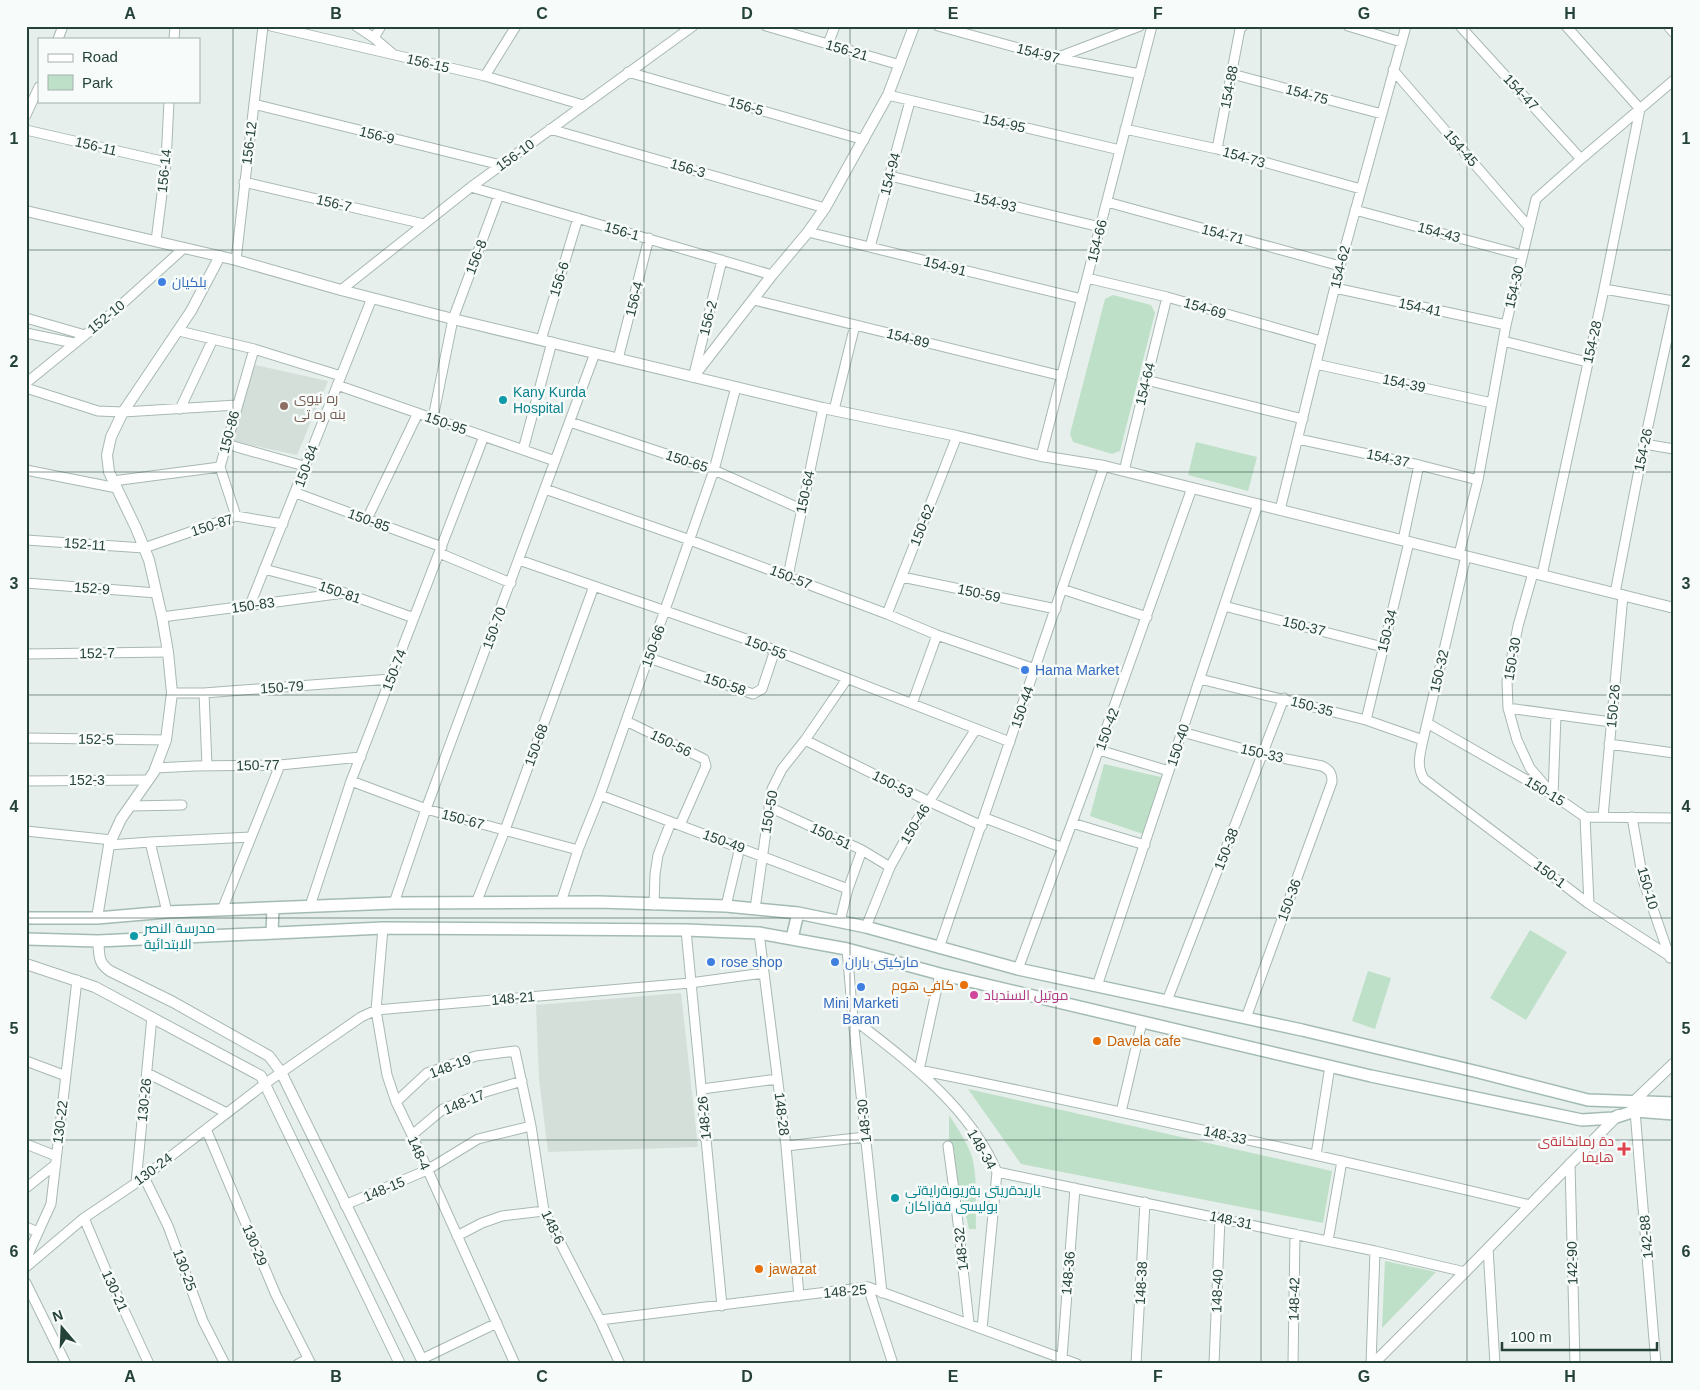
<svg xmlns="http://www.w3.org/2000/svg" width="1700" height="1390" font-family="Helvetica,Cairo,sans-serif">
	<rect width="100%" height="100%" fill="#e6efeb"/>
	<path fill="#d4dfda" d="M255,365l73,16 -31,74 -65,-14z
		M681,993l17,154 -150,5 -9,-73 -3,-74z"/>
	<path fill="#bfe0c8" d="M1113,295l38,10 4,8 -35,138 -8,3 -39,-12 -3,-8 35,-135z
		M1196,442l61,15 -9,34 -60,-16z
		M1104,764l61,14 -19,57 -56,-19z
		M1530,930l37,22 -41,68 -36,-22z
		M1368,971l23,7 -16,51 -23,-8z
		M968,1089l364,82 -9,52 -302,-59z
		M949,1115c9,14 18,27 23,42 6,23 3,49 4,72h-7l-20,-87z
		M1385,1261l51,11 -54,56z"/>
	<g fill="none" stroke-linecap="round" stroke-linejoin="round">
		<defs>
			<path id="minor" d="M271,26l214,50 98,29
				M356,26l18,12 19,16
				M766,26l134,39
				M938,26l117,32 85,16
				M1348,26l53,16
				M1460,26l121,133
				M1668,26l6,7
				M374,38l7,-12
				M58,39l5,-13
				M174,39l1,-13
				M828,44l7,-18
				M1056,58l84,-32
				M1393,70l136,157
				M628,72l236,68
				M1232,74l150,40
				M485,76l31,-50
				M888,95l232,55
				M254,104l247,61
				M26,115l13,-28
				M550,129l275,79
				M1125,129l92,20 144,40
				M26,130l140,32
				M1217,149l23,-120 3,-3
				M890,176l210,51
				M244,182l180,42
				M471,187l301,88
				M1107,202l233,64
				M1355,210l167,45
				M808,232l274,67
				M156,241l10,-79 3,-61
				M870,247l40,-146
				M236,260l27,-234
				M1087,278l80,19 154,44
				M1335,288l171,37
				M1604,289l70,12
				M341,290l130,-103 222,-161
				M754,300l308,76
				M26,318l59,17
				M179,331l75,18 87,27
				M26,333l48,10
				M541,340l37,-122
				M1503,341l84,21
				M618,359l31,-121
				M1316,364l176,39
				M694,374l28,-114
				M1146,380l157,39
				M26,383l85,-69 73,-66
				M337,385l218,76
				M26,388l72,23 25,1 114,-7
				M180,409l33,-70
				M834,410l21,-85
				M433,418l20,-99 46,-124
				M570,422l144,48 87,39
				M1298,439l121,26 59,15
				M226,444l78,22
				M1644,444l30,5
				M523,450l29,-108
				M1041,456l111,-430
				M26,470l91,18
				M1124,471l43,-174
				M113,481l107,-14
				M545,489l145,51 197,74 50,21 98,34
				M296,493l146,54
				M1280,510l60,-244 66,-240
				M236,516l-16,-49 34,-118
				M367,519l51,-106
				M26,540l118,8 92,-32 47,8
				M1403,540l16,-75
				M439,553l72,30
				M1459,554l19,-74 28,-155 30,-126 45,-40 93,-79
				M1466,556l-43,184c-3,14 -7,26 1,39l165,125 85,55
				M519,560l227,79 264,103
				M264,569l53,14 97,35
				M1533,573l-15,53 -11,55 1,27 9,32 13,28 18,21
				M1542,575l62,-286 36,-180 -74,-83
				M788,576l35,-168
				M902,577l154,32
				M26,583l131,10
				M1062,589l85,28
				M1615,593l29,-149 30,-137
				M250,605l122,-307
				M1224,606l159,41
				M887,614l70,-178
				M162,617l182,-24
				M26,654l142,-2
				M649,658l104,36 9,-5 13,-39
				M1200,679l166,41 57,20
				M172,693h32l187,-14
				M204,693l3,73
				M912,704l25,-69
				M1508,708l103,14
				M1366,720l43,-178
				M626,721l78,38 2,7 -26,59
				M1427,723l126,72 32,22 89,1
				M1182,732l80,22 60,12c8,4 10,7 10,16l-86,236
				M26,738l140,2
				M805,740l123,61 54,25
				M1609,744l65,9
				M1099,750l70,21
				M155,768l40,-2 85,-1 81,-8
				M26,781l122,-1
				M351,781l75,28 152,41
				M600,795l248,94
				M1553,795l3,-80
				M130,806l52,-1
				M769,807l93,43 28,17
				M1585,817l4,87
				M1603,817l20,-222
				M1632,817l11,63 27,78
				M985,818l78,30
				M1072,823l73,22
				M26,831l86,9
				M150,842l101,-5
				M109,845l41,-3 17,70
				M561,902l17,-52 22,-55 114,-325 22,-83
				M394,903l32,-94 169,-456
				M476,903l29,-73 89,-244
				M654,905l1,-31 3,-19 13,-33
				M310,906l41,-125 133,-345
				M726,906l14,-59
				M755,909l17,-120 10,-20 23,-29 42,-61
				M222,910l58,-145
				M840,921l8,-32 14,-39
				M866,927l24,-60 20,-36 66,-102
				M383,928l-7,82 11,65 9,27 16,33 103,229
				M686,930l36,376
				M759,933l27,213 13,150
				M939,948l165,-482
				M847,949l6,70 29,274
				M1018,969l72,-195 102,-286
				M940,974l-21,96c205,41 408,87 611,135
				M1097,986l161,-482
				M1167,1001l117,-303
				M853,1019c54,41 117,88 144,153l-15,157
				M26,1061l40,15
				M147,1073l80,40
				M702,1089l75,-10
				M396,1102l31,-29 49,-17 39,-5 16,75 13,85 56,109 20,44
				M1635,1111l21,253
				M1121,1112l21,-90
				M206,1129l70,166 35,69
				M412,1135l31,-26 39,-16 40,-12
				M26,1144l30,12
				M786,1146l79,-9
				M948,1146l8,59 13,118
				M1316,1155l14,-89
				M1570,1163l5,201
				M997,1172l378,79 90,21
				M144,1177l24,49 35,95 22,43
				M136,1183l16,-166
				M26,1188l30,-24
				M345,1205l82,-35 51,-31 53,-13
				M84,1218l27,64 38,82
				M26,1227l12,5
				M457,1236l25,-13 20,-7 42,-5
				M1328,1241l14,-80
				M1488,1248l7,116
				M26,1259l25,-55 26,-224
				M26,1267l58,-49 52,-35 130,-100 95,-66 15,-7 314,-27 74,-10
				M26,1283l40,81
				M868,1287l25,77
				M600,1320l268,-33 209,77
				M1062,1358l13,-170
				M422,1359l75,-36
				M298,1364l10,-5
				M1136,1364l9,-162
				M1214,1364l6,-146
				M1293,1364l2,-130
				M1371,1364l4,-113"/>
			<path id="tertiary" d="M26,211l210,49 105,30 112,29 370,89 134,28 84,20 63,10 570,142
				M693,377l79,-102 36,-43 17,-24 63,-113 26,-69
				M97,918l12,-73 12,-26 33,-47 12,-32 6,-47 -4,-41 -6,-35 -13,-57 -13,-32 -27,-56 -2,-17 4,-18 12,-25 68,-101 29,-55
				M98,941c2,14 -1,21 12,30l63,31 96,54 12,16 143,292
				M26,964l69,23 166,89 139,288
				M1631,1104l43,-41
				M1373,1364l92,-92 153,-157"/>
			<path id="secondary" d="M26,918h71l70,-6 227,-9 204,-1 128,4 72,7 68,14 152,42 284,61 176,42 110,28 86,3
				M272,933l1,-25
				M792,938l6,-25
				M26,939l72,2 285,-13 303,2 73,3 88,16 93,25 431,102 211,44 31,-2 22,-7 39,3"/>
		</defs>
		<use href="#minor" stroke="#a8b8b2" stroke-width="11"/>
		<use href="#tertiary" stroke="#a8b8b2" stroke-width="12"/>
		<use href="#secondary" stroke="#a4bbb3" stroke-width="14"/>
		<use href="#minor" stroke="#fff" stroke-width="9"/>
		<use href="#tertiary" stroke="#fff" stroke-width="10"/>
		<use href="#secondary" stroke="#fff" stroke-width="11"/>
	</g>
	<path fill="none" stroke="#24423a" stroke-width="1" stroke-opacity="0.55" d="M233,26v1338M439,26v1338M644,26v1338M850,26v1338M1056,26v1338M1261,26v1338M1467,26v1338M26,250h1648M26,472h1648M26,695h1648M26,918h1648M26,1140h1648"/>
	<g fill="#3f7fe0" stroke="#f7fbf9" stroke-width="2">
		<circle cx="162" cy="282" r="5"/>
		<circle cx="1025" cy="670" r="5"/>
		<circle cx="711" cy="962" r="5"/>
		<circle cx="835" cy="962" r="5"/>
		<circle cx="861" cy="987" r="5"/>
	</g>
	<g fill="#0f9aa8" stroke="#f7fbf9" stroke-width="2">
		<circle cx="503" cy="400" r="5"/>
		<circle cx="134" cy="936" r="5"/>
		<circle cx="895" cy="1198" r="5"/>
	</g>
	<circle fill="#8d6e63" stroke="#f7fbf9" stroke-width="2" cx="284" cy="406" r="5"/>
	<g fill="#e8710a" stroke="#f7fbf9" stroke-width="2">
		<circle cx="964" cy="985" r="5"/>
		<circle cx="1097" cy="1041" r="5"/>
		<circle cx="759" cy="1269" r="5"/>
	</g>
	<circle fill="#d1479c" stroke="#f7fbf9" stroke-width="2" cx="974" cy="995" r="5"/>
	<path fill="#e0444e" stroke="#f7fbf9" stroke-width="2" d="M1621.5 1141.5h5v5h5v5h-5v5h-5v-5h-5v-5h5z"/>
	<g text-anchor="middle" stroke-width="5" stroke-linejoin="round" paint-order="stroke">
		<g font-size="14" fill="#24423a" stroke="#f7fbf9">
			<text transform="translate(847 50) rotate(16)" y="5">156-21</text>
			<text transform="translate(1038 53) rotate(14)" y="5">154-97</text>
			<text transform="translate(428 63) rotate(13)" y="5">156-15</text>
			<text transform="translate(1229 87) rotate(-79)" y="5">154-88</text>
			<text transform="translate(1521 92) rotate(47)" y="5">154-47</text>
			<text transform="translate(1307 94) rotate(15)" y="5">154-75</text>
			<text transform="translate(746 106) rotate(16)" y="5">156-5</text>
			<text transform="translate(1004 123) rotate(13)" y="5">154-95</text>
			<text transform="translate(377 135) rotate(14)" y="5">156-9</text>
			<text transform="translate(249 143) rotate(-83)" y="5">156-12</text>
			<text transform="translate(96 146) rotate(13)" y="5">156-11</text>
			<text transform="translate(1461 148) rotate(49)" y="5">154-45</text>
			<text transform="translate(515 155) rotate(-36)" y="5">156-10</text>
			<text transform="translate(1244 157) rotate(16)" y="5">154-73</text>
			<text transform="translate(688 168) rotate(16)" y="5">156-3</text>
			<text transform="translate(164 171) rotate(-84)" y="5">156-14</text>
			<text transform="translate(890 174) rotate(-75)" y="5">154-94</text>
			<text transform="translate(995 202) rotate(14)" y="5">154-93</text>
			<text transform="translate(334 203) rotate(13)" y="5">156-7</text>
			<text transform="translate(622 231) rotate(16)" y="5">156-1</text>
			<text transform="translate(1439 232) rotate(15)" y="5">154-43</text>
			<text transform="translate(1223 234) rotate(15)" y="5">154-71</text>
			<text transform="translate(1097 241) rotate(-76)" y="5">154-66</text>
			<text transform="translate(476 257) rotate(-69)" y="5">156-8</text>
			<text transform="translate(945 266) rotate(14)" y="5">154-91</text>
			<text transform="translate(1340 267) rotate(-76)" y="5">154-62</text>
			<text transform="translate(559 279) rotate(-73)" y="5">156-6</text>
			<text transform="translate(1514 287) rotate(-77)" y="5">154-30</text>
			<text transform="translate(634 299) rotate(-76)" y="5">156-4</text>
			<text transform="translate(1420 307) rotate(12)" y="5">154-41</text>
			<text transform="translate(1205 308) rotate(16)" y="5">154-69</text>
			<text transform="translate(106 317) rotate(-40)" y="5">152-10</text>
			<text transform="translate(708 318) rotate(-76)" y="5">156-2</text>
			<text transform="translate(908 338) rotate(14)" y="5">154-89</text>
			<text transform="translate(1592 342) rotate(-77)" y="5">154-28</text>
			<text transform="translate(1404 383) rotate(12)" y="5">154-39</text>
			<text transform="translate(1145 384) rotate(-76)" y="5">154-64</text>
			<text transform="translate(446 423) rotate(19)" y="5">150-95</text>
			<text transform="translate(229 432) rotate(-75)" y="5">150-86</text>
			<text transform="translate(1643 450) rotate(-78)" y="5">154-26</text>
			<text transform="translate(1388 458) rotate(12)" y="5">154-37</text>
			<text transform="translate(687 461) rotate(18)" y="5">150-65</text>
			<text transform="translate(306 466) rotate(-70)" y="5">150-84</text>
			<text transform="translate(805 492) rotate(-78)" y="5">150-64</text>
			<text transform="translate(369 520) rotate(20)" y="5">150-85</text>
			<text transform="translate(212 525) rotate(-18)" y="5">150-87</text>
			<text transform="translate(922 525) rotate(-69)" y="5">150-62</text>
			<text transform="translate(85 544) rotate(4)" y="5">152-11</text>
			<text transform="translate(791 577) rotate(21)" y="5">150-57</text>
			<text transform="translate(92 588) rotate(4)" y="5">152-9</text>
			<text transform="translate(340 592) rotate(19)" y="5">150-81</text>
			<text transform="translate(979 593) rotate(12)" y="5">150-59</text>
			<text transform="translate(253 605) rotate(-8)" y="5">150-83</text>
			<text transform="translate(1304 626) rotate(14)" y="5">150-37</text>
			<text transform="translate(494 628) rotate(-70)" y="5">150-70</text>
			<text transform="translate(1387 631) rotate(-76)" y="5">150-34</text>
			<text transform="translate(653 646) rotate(-70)" y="5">150-66</text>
			<text transform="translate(766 647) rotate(21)" y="5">150-55</text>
			<text transform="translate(97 653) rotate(-1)" y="5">152-7</text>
			<text transform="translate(1512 659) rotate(-80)" y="5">150-30</text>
			<text transform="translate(394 670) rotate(-69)" y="5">150-74</text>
			<text transform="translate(1439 671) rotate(-77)" y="5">150-32</text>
			<text transform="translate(725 684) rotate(19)" y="5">150-58</text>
			<text transform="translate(282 687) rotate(-4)" y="5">150-79</text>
			<text transform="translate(1312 706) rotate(15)" y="5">150-35</text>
			<text transform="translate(1613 706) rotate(-85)" y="5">150-26</text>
			<text transform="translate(1022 707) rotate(-71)" y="5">150-44</text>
			<text transform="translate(1107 729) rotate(-70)" y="5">150-42</text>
			<text transform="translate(96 739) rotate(1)" y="5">152-5</text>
			<text transform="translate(671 743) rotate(26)" y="5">150-56</text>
			<text transform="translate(536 745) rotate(-70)" y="5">150-68</text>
			<text transform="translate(1178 745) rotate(-72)" y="5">150-40</text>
			<text transform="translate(1262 753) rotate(13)" y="5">150-33</text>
			<text transform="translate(258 765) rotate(-1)" y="5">150-77</text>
			<text x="87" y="785">152-3</text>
			<text transform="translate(893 784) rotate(27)" y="5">150-53</text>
			<text transform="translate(1545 791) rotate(31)" y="5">150-15</text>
			<text transform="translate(769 812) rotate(-80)" y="5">150-50</text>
			<text transform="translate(463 819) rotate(15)" y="5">150-67</text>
			<text transform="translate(915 824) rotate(-59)" y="5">150-46</text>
			<text transform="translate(831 836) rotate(25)" y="5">150-51</text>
			<text transform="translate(724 841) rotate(20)" y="5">150-49</text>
			<text transform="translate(1226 849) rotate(-69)" y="5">150-38</text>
			<text transform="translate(1550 874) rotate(37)" y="5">150-1</text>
			<text transform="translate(1648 888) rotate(74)" y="5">150-10</text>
			<text transform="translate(1289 900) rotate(-70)" y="5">150-36</text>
			<text transform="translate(513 998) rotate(-5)" y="5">148-21</text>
			<text transform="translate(450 1066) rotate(-21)" y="5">148-19</text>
			<text transform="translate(144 1100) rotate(-84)" y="5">130-26</text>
			<text transform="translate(464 1102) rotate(-23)" y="5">148-17</text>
			<text transform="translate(782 1114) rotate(83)" y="5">148-28</text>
			<text transform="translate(704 1118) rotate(-95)" y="5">148-26</text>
			<text transform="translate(864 1121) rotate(-96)" y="5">148-30</text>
			<text transform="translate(60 1122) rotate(-83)" y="5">130-22</text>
			<text transform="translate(1225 1135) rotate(12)" y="5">148-33</text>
			<text transform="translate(982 1149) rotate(60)" y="5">148-34</text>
			<text transform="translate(419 1153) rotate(66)" y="5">148-4</text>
			<text transform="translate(153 1169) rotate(-37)" y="5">130-24</text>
			<text transform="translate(384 1189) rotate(-23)" y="5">148-15</text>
			<text transform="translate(1231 1220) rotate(12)" y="5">148-31</text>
			<text transform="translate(553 1227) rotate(65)" y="5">148-6</text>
			<text transform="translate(1646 1237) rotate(-95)" y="5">142-88</text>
			<text transform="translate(255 1245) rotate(67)" y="5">130-29</text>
			<text transform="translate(961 1249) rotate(-96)" y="5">148-32</text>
			<text transform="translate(1572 1263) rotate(-91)" y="5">142-90</text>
			<text transform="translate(185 1270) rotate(70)" y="5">130-25</text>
			<text transform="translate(1068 1273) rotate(-85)" y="5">148-36</text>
			<text transform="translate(1141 1283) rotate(-87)" y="5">148-38</text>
			<text transform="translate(115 1291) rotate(66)" y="5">130-21</text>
			<text transform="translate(845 1291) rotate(-5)" y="5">148-25</text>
			<text transform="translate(1217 1291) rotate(-88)" y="5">148-40</text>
			<text transform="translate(1294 1299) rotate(-89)" y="5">148-42</text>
		</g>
		<g font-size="14" fill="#366cbe" stroke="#f7fbf9" text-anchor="start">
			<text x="172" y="287">بلكيان</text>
			<text x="1035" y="675">Hama Market</text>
			<text x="721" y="967">rose shop</text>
			<text x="845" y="967">ماركيتى باران</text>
			<text x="861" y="1008" text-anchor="middle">Mini Marketi<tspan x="861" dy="16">Baran</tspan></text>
		</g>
		<g font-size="14" fill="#0d838f" stroke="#f7fbf9" text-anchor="start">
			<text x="513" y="397">Kany Kurda<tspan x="513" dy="16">Hospital</tspan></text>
			<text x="144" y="933">مدرسة النصر<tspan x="144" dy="16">الابتدائية</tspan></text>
			<text x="905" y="1195">ياريدةريتى بةريوبةرايةتى<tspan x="905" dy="16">بوليسى قةزاكان</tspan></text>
		</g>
		<g font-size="14" fill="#785e54" stroke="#f7fbf9" text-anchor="start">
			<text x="294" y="403">ره نیوی<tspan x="294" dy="16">بنه ره تی</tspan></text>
		</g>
		<g font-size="14" fill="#c56008" stroke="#f7fbf9" text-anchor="start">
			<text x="954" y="990" text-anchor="end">كافي هوم</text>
			<text x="1107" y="1046">Davela cafe</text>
			<text x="769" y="1274">jawazat</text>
		</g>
		<g font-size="14" fill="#b23c85" stroke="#f7fbf9" text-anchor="start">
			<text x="984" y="1000">موتيل السندباد</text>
		</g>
		<g font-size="14" fill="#be3a42" stroke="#f7fbf9" text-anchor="end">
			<text x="1614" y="1146">دة رمانخانةى<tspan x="1614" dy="16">هايما</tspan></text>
		</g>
	</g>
	<rect width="1700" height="1390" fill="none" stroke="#f7fbf9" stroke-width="55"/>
	<rect x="38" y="38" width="162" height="65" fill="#f7fbf9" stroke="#a3b1ad"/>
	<rect x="48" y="54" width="25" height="8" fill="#ffffff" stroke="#a3b1ad"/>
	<text x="82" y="62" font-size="15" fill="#24423a">Road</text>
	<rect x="48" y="75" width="25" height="15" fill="#bfe0c8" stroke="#a3b1ad"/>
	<text x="82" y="88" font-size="15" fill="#24423a">Park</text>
	<g transform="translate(62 1328) rotate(341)" stroke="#f7fbf9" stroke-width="4" paint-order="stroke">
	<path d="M0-4L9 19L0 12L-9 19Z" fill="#24423a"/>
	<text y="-8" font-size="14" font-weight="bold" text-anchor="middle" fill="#24423a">N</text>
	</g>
	<path d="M1502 1342v8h155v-8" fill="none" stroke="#24423a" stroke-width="2.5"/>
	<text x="1510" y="1342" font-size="15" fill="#24423a" stroke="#f7fbf9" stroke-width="4" paint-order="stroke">100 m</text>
	<rect x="28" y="28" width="1644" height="1334" fill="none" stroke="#24423a" stroke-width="2"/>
	<g font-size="16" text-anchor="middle" font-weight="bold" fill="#24423a">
		<text x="130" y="19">A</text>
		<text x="336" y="19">B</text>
		<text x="542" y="19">C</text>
		<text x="747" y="19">D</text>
		<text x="953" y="19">E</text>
		<text x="1158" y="19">F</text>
		<text x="1364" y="19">G</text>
		<text x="1570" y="19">H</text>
		<text x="14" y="144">1</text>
		<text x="1686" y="144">1</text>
		<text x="14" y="367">2</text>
		<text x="1686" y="367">2</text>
		<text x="14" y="589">3</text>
		<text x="1686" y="589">3</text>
		<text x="14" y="812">4</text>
		<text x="1686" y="812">4</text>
		<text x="14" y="1034">5</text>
		<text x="1686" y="1034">5</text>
		<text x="14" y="1257">6</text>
		<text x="1686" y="1257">6</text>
		<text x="130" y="1382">A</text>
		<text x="336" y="1382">B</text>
		<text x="542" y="1382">C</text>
		<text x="747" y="1382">D</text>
		<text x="953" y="1382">E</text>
		<text x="1158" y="1382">F</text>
		<text x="1364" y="1382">G</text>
		<text x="1570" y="1382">H</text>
	</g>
</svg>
